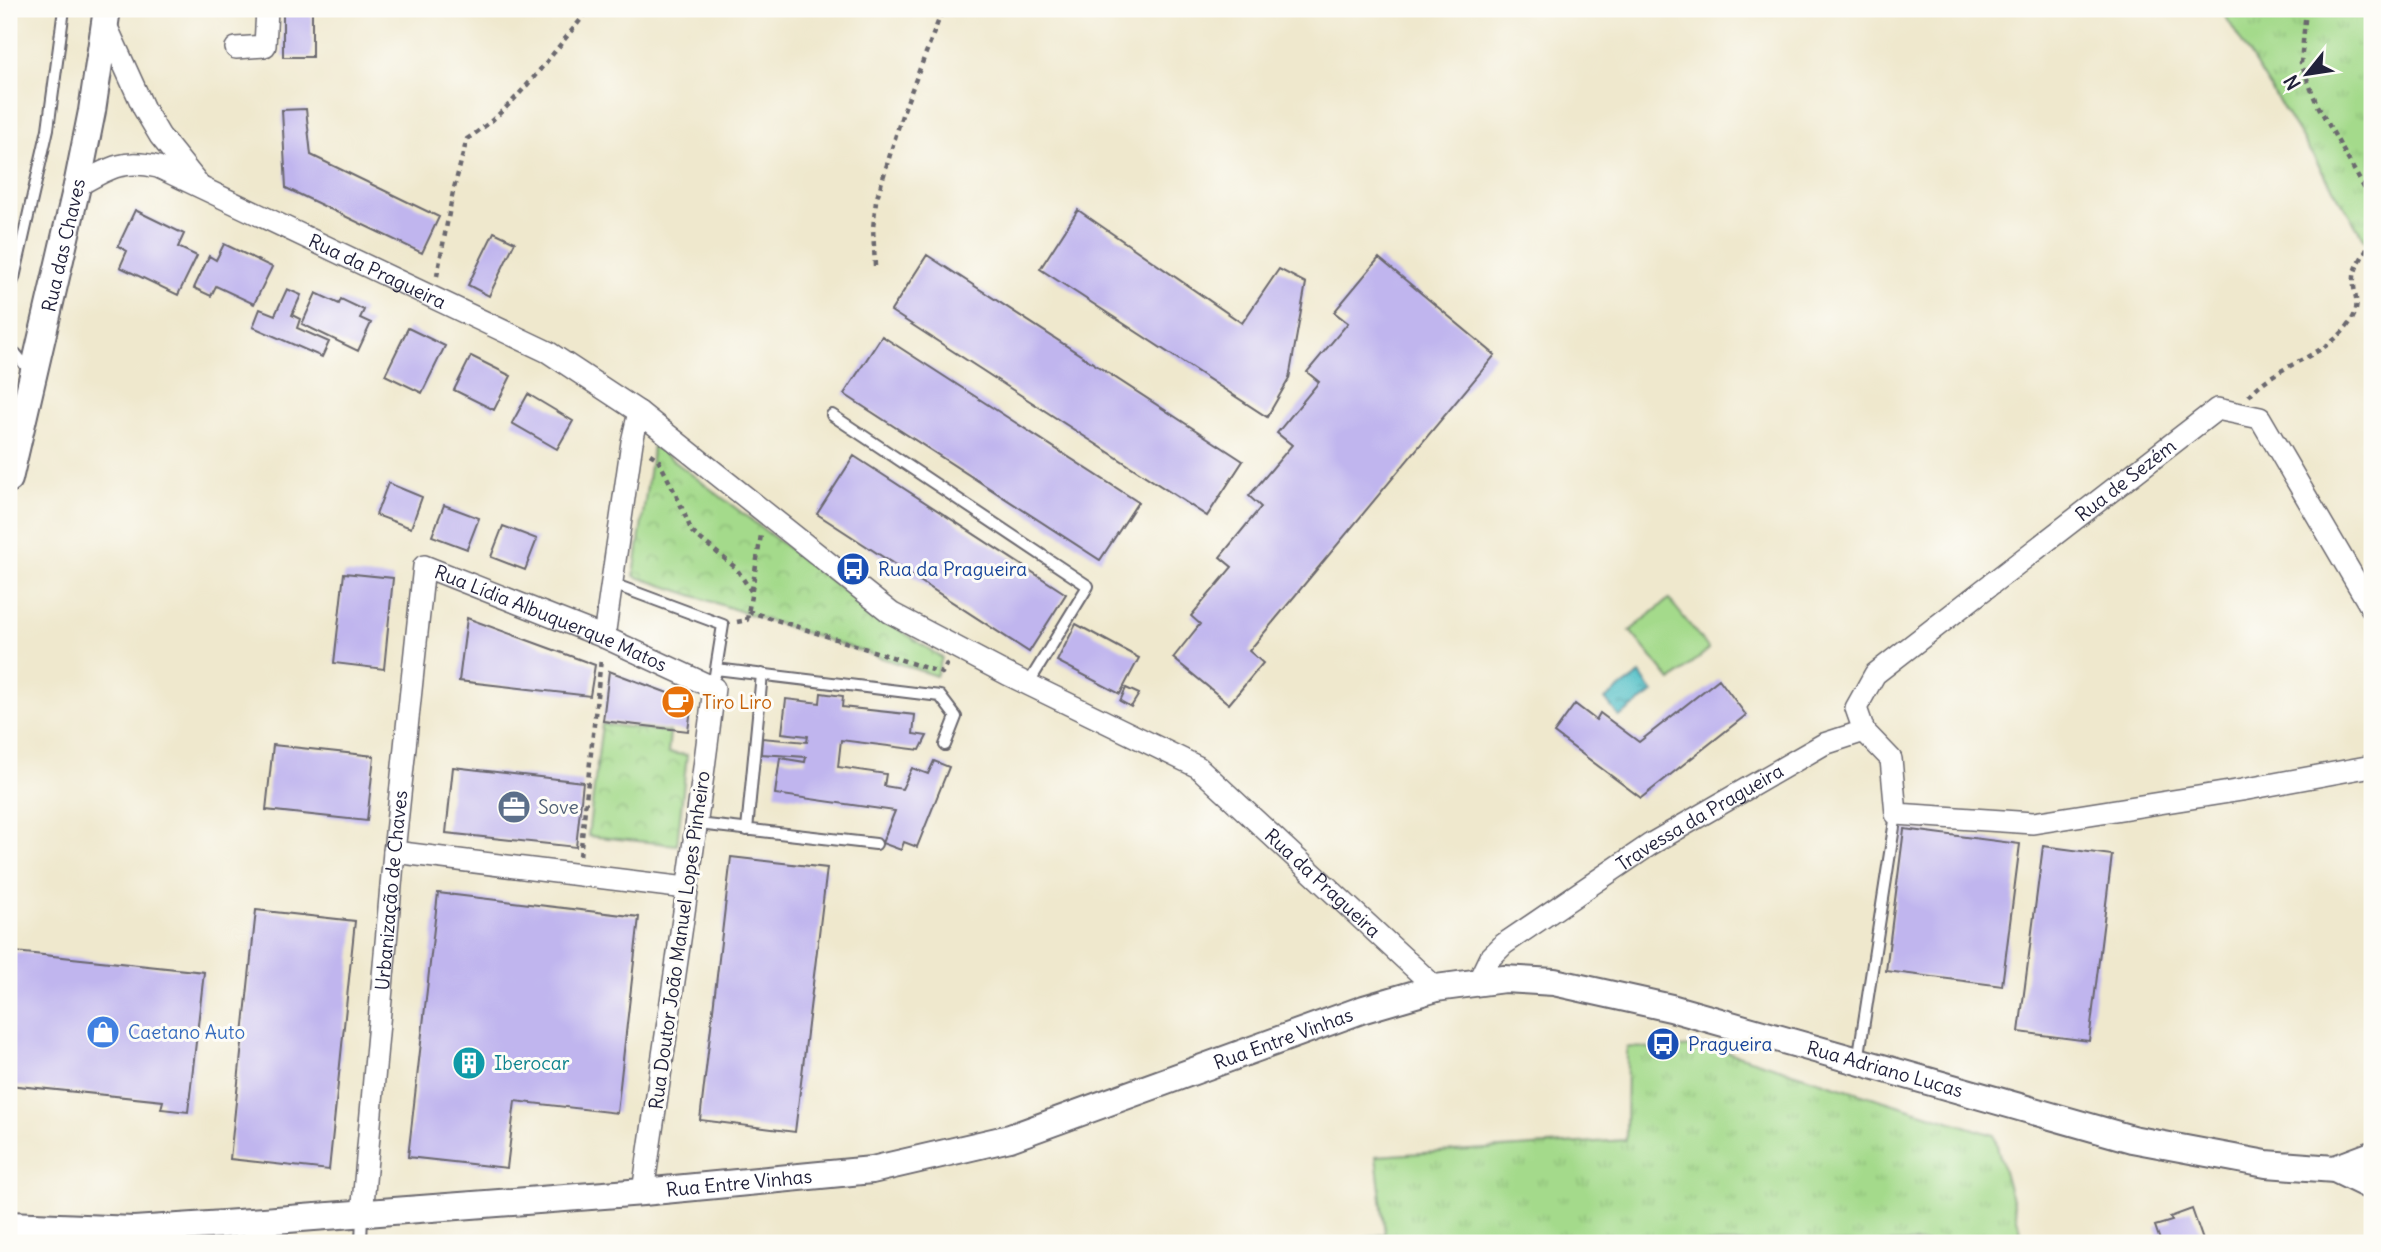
<svg xmlns="http://www.w3.org/2000/svg" width="2381" height="1252" font-family="Delius,sans-serif">
	<defs>
		<pattern id="grass-tufts" width="24" height="20" patternUnits="userSpaceOnUse" patternTransform="scale(1.75)"><rect width="24" height="20" fill="#a4da8b"/><path d="M3 7l-1-3M5 7V3M7 7l1-3M15 17l-1-3M17 17v-4M19 17l1-3" fill="none" stroke="#8dbb79"/></pattern>
		<pattern id="park-crowns" width="20" height="18" patternUnits="userSpaceOnUse" patternTransform="scale(1.75)"><rect width="20" height="18" fill="#a4da8b"/><path d="M2 6a3 3 0 1 1 6 0M12 15a3 3 0 1 1 6 0" fill="none" stroke="#8dbb79"/></pattern>
		<pattern id="water-ripples" width="26" height="14" patternUnits="userSpaceOnUse" patternTransform="scale(1.75)"><rect width="26" height="14" fill="#51bfc6"/><path d="M2 4q2-2 4 0t4 0M15 11q2-2 4 0t4 0" fill="none" stroke="#439ba2"/></pattern>
	</defs>
	<rect width="100%" height="100%" fill="#fdfcf7"/>
	<filter id="ink" filterUnits="userSpaceOnUse"><feTurbulence type="fractalNoise" baseFrequency=".0143" numOctaves="2"/><feDisplacementMap in="SourceGraphic" scale="14" xChannelSelector="R" yChannelSelector="G"/><feConvolveMatrix kernelMatrix="1 2 1 2 8 2 1 2 1" color-interpolation-filters="sRGB"/></filter>
	<filter id="wash" filterUnits="userSpaceOnUse"><feTurbulence type="fractalNoise" baseFrequency=".00686" numOctaves="4" result="noise"/><feDisplacementMap in="SourceGraphic" scale="28" xChannelSelector="R" yChannelSelector="G"/><feGaussianBlur stdDeviation="1.57" result="paint"/><feColorMatrix in="noise" values="0 0 0 0 0 0 0 0 0 0 0 0 0 0 0 0 0 1.4 0 .05"/><feComposite in="paint" operator="in"/></filter>
	<g filter="url(#wash)">
		<rect width="100%" height="100%" fill="#efe8cd"/>
		<path fill="url(#grass-tufts)" stroke="#637e63" stroke-width="2" d="M2221,9h151v242z
			M1708,1046l286,89 30,108h-681l42,-9 -9,-78 250,-16 1,-93 38,2z"/>
		<path fill="url(#park-crowns)" stroke="#637e63" stroke-width="2" d="M653,445l211,161 78,52 -6,18 -302,-100z
			M602,724l68,8 -2,21 19,2 -10,90 -89,-9z"/>
		<path fill="#a4da8b" stroke="#637e63" stroke-width="2" d="M1669,599l40,50 -38,32 -41,-50z"/>
		<path fill="url(#water-ripples)" stroke="#3a7080" stroke-width="2" d="M1640,674l13,19 -34,24 -14,-18z"/>
		<g id="blocks">
			<path fill="#c0b5ee" d="M283,9h29v48h-29z
				M306,109l5,46 128,62 -17,36 -136,-65 -4,-78z
				M135,210l49,24 -6,13 19,9 -19,39 -58,-28 7,-16 -9,-5z
				M1078,210l164,113 37,-54 27,14 -17,96 -22,38 -227,-148z
				M494,232l21,10 -26,54 -21,-11z
				M224,244l48,23 -18,37 -38,-18 -5,10 -17,-8 15,-32 7,4z
				M927,255l316,206 -36,55 -316,-205z
				M1379,258l116,97 -246,296 14,12 -34,41 -56,-46 27,-34 -9,-8 41,-49 -12,-10 41,-50 -12,-11 43,-51 -15,-12 42,-51 -12,-10 41,-49 -14,-11z
				M287,289l14,6 -9,20 8,4 -3,9 32,14 -7,15 -69,-30 7,-18 15,6z
				M316,293l23,11 2,-5 23,11 -4,8 11,5 -13,28 -56,-27z
				M408,328l37,18 -23,47 -37,-18z
				M882,336l256,166 -38,58 -256,-166z
				M471,356l40,20 -17,34 -40,-20z
				M528,394l45,27 -16,28 -45,-26z
				M854,456l212,138 -37,58 -212,-138z
				M388,483l34,14 -11,31 -35,-13z
				M444,505l35,13 -12,31 -35,-13z
				M503,526l34,13 -12,31 -34,-13z
				M344,573l49,5 -9,91 -50,-6z
				M467,618l128,47 -5,31 -131,-15z
				M1076,624l63,34 -19,36 -63,-33z
				M609,671l83,31 -4,29 -85,-10z
				M1719,679l27,36 -105,83 -87,-65 21,-29 21,16 4,-7 39,29z
				M1126,688l13,6 -8,13 -11,-6z
				M821,693l22,3 -1,11 73,8 -2,19 14,2 -7,14 -79,-10 -3,27 48,7 -2,12 18,3 10,-21 16,6 6,-13 15,6 -32,80 -13,-5 -3,8 -19,-7 13,-32 -120,-17 5,-36 25,4 1,-5 -45,-3 1,-16 45,4 1,-6 -26,-3 4,-34 34,4z
				M273,745l101,11 -7,65 -101,-11z
				M453,767l130,15 -7,65 -130,-14z
				M1904,829l116,15 -18,142 -116,-15z
				M2043,846l69,9 -23,186 -70,-9z
				M731,857l96,11 -32,264 -95,-12z
				M438,893l201,24 -22,196 -102,-12 -8,67 -99,-11z
				M256,910l99,11 -26,249 -99,-11z
				M15,952l189,20 -16,140 -27,-3 2,-8 -154,-16v-106h3z
				M2192,1209l12,34h-43l-6,-17 17,-5 -2,-4z"/>
		</g>
	</g>
	<g filter="url(#ink)">
		<use href="#blocks" fill-opacity="0" stroke="#6a676e" stroke-width="2"/>
		<g fill="none" stroke-linecap="round" stroke-linejoin="round">
			<defs>
				<path id="service" d="M9,289l5,-11 34,-149 16,-120
					M9,350l7,4 15,19
					M832,415l256,171 -60,98
					M613,584l110,41 -8,50
					M716,669l224,27 16,21 -11,28
					M698,824l178,20
					M747,830l15,-156
					M1858,1061l38,-247
					M361,1243l1,-28"/>
				<g id="minor">
					<path d="M105,23l39,86 16,27 37,46"/>
					<path d="M236,48l29,-2 2,-37"/>
					<path id="s1" d="M77,186c30,-17 46,-28 81,-19l390,185 91,60 252,201 116,61 191,93 238,221"/>
					<path d="M604,637l28,-195 7,-30"/>
					<path id="s2" d="M1864,731l-8,-23 19,-34 342,-265 43,9 112,191"/>
					<path d="M394,852l292,36"/>
					<path id="s3" d="M1478,982l11,-23 15,-15 147,-100 173,-100 40,-13 27,28 5,55 137,9 209,-33 130,-24"/>
					<path id="s4" d="M362,1215l32,-363 30,-286 180,71 110,51c-20,169 -47,336 -71,504"/>
				</g>
				<g id="tertiary">
					<path id="s5" d="M9,479l68,-293 15,-75 15,-102"/>
					<path d="M2335,1169l37,-14"/>
					<path id="s6" d="M9,1225l125,5 90,-6 419,-32 229,-22 138,-32 354,-129 72,-21 68,-9 50,3 117,26 461,131 134,25 69,5 37,18"/>
				</g>
			</defs>
			<use href="#service" stroke="#6a676e" stroke-width="14"/>
			<use href="#minor" stroke="#6a676e" stroke-width="24"/>
			<use href="#tertiary" stroke="#6a676e" stroke-width="30"/>
			<path stroke="#6a676e" stroke-width="4.5" stroke-dasharray="5 5" stroke-linecap="butt" d="M2306,9l-5,54 15,39 51,91 5,20
				M875,266l-2,-38 3,-27 26,-86 41,-106
				M437,276l16,-84 14,-53c52,-34 83,-85 123,-130
				M2249,396c26,-31 71,-37 97,-68 19,-24 6,-29 8,-51 0,-9 14,-29 18,-39
				M650,454l8,5 21,42 13,31 44,36 15,23
				M748,611l194,62 5,-10
				M737,622l10,-2 14,-85
				M580,856l21,-197"/>
			<use href="#service" stroke="#fff" stroke-width="10"/>
			<use href="#minor" stroke="#fff" stroke-width="21"/>
			<use href="#tertiary" stroke="#fff" stroke-width="26"/>
		</g>
	</g>
	<defs>
		<symbol id="bus-disc" viewBox="-11 -11 22 22"><circle r="9.5" fill="#1a4fb4" stroke="#fdfcf7"/><path d="M-5-6H5V4H4V6H2V4H-2V6H-4V4H-5ZM-3.5-4V0h7V-4ZM-3.5 1.2v1.5H-2V1.2ZM2 1.2v1.5H3.5V1.2Z" fill="#fff"/></symbol>
		<symbol id="cafe-disc" viewBox="-11 -11 22 22"><circle r="9.5" fill="#e8710a" stroke="#fdfcf7"/><path d="M-5.5-4.5H6V0H3Q3 3.5 0 3.5H-2.5Q-5.5 3.5-5.5 0ZM3-3.2v2h1.7v-2ZM-6 4.5H4V6H-6Z" fill="#fff"/></symbol>
		<symbol id="office-disc" viewBox="-11 -11 22 22"><circle r="9.5" fill="#5c6f8a" stroke="#fdfcf7"/><path d="M-6-3h4V-5.5h4V-3h4V5H-6ZM-1-4.5V-3h2v-1.5ZM-6 0V1H6V0Z" fill="#fff"/></symbol>
		<symbol id="shop-disc" viewBox="-11 -11 22 22"><circle r="9.5" fill="#3f7fe0" stroke="#fdfcf7"/><path d="M-5-2.5h2.3a2.7 3.5 0 0 1 5.4 0H5L5.5 6h-11ZM-1.5-2.5h3a1.5 2.3 0 0 0-3 0Z" fill="#fff"/></symbol>
		<symbol id="building-disc" viewBox="-11 -11 22 22"><circle r="9.5" fill="#0f9aa8" stroke="#fdfcf7"/><path d="M-4-6H4V6H1V3H-1V6H-4ZM-2.5-4.3h1.7v1.8h-1.7ZM.8-4.3h1.7v1.8H.8ZM-2.5-1h1.7V.8h-1.7ZM.8-1h1.7V.8H.8Z" fill="#fff"/></symbol>
	</defs>
	<g fill-rule="evenodd">
		<use href="#bus-disc" x="834" y="550" width="38" height="38"/>
		<use href="#cafe-disc" x="659" y="683" width="38" height="38"/>
		<use href="#office-disc" x="495" y="788" width="38" height="38"/>
		<use href="#shop-disc" x="84" y="1013" width="38" height="38"/>
		<use href="#bus-disc" x="1644" y="1025" width="38" height="38"/>
		<use href="#building-disc" x="450" y="1044" width="38" height="38"/>
	</g>
	<g text-anchor="middle" stroke-width="6" stroke-linejoin="round" paint-order="stroke">
		<g font-size="19" fill="#22223b" stroke="#fdfcf7">
			<text dy="7" stroke="none"><textPath href="#s5" startOffset="240">Rua das Chaves</textPath></text>
			<text dy="7" stroke="none"><textPath href="#s1" startOffset="329">Rua da Pragueira</textPath></text>
			<text dy="7" stroke="none"><textPath href="#s2" startOffset="380">Rua de Sezém</textPath></text>
			<text dy="7" stroke="none"><textPath href="#s4" startOffset="789">Rua Lídia Albuquerque Matos</textPath></text>
			<text dy="7" stroke="none"><textPath href="#s3" startOffset="280">Travessa da Pragueira</textPath></text>
			<text dy="7" stroke="none"><textPath href="#s1" startOffset="1463">Rua da Pragueira</textPath></text>
			<text dy="7" stroke="none"><textPath href="#s4" startOffset="326">Urbanização de Chaves</textPath></text>
			<text transform="translate(679 940) rotate(-82)" y="7">Rua Doutor João Manuel Lopes Pinheiro</text>
			<text dy="7" stroke="none"><textPath href="#s6" startOffset="1298">Rua Entre Vinhas</textPath></text>
			<text dy="7" stroke="none"><textPath href="#s6" startOffset="1920">Rua Adriano Lucas</textPath></text>
			<text dy="7" stroke="none"><textPath href="#s6" startOffset="732">Rua Entre Vinhas</textPath></text>
		</g>
		<g font-size="19" fill="#164399" stroke="#fdfcf7" text-anchor="start">
			<text x="878" y="576">Rua da Pragueira</text>
			<text x="1688" y="1051">Pragueira</text>
		</g>
		<g font-size="19" fill="#c56008" stroke="#fdfcf7" text-anchor="start">
			<text x="702" y="709">Tiro Liro</text>
		</g>
		<g font-size="19" fill="#4e5e75" stroke="#fdfcf7" text-anchor="start">
			<text x="538" y="814">Sove</text>
		</g>
		<g font-size="19" fill="#366cbe" stroke="#fdfcf7" text-anchor="start">
			<text x="128" y="1039">Caetano Auto</text>
		</g>
		<g font-size="19" fill="#0d838f" stroke="#fdfcf7" text-anchor="start">
			<text x="494" y="1070">Iberocar</text>
		</g>
	</g>
	<rect width="2381" height="1252" fill="none" stroke="#fdfcf7" stroke-width="35"/>
	<g transform="translate(2307 74) rotate(240)" stroke="#fdfcf7" stroke-width="5" paint-order="stroke">
	<path d="M0-5L12 26L0 18L-12 26Z" fill="#22223b"/>
	<text y="-10" font-size="19" font-weight="bold" text-anchor="middle" fill="#22223b">N</text>
	</g>
</svg>
